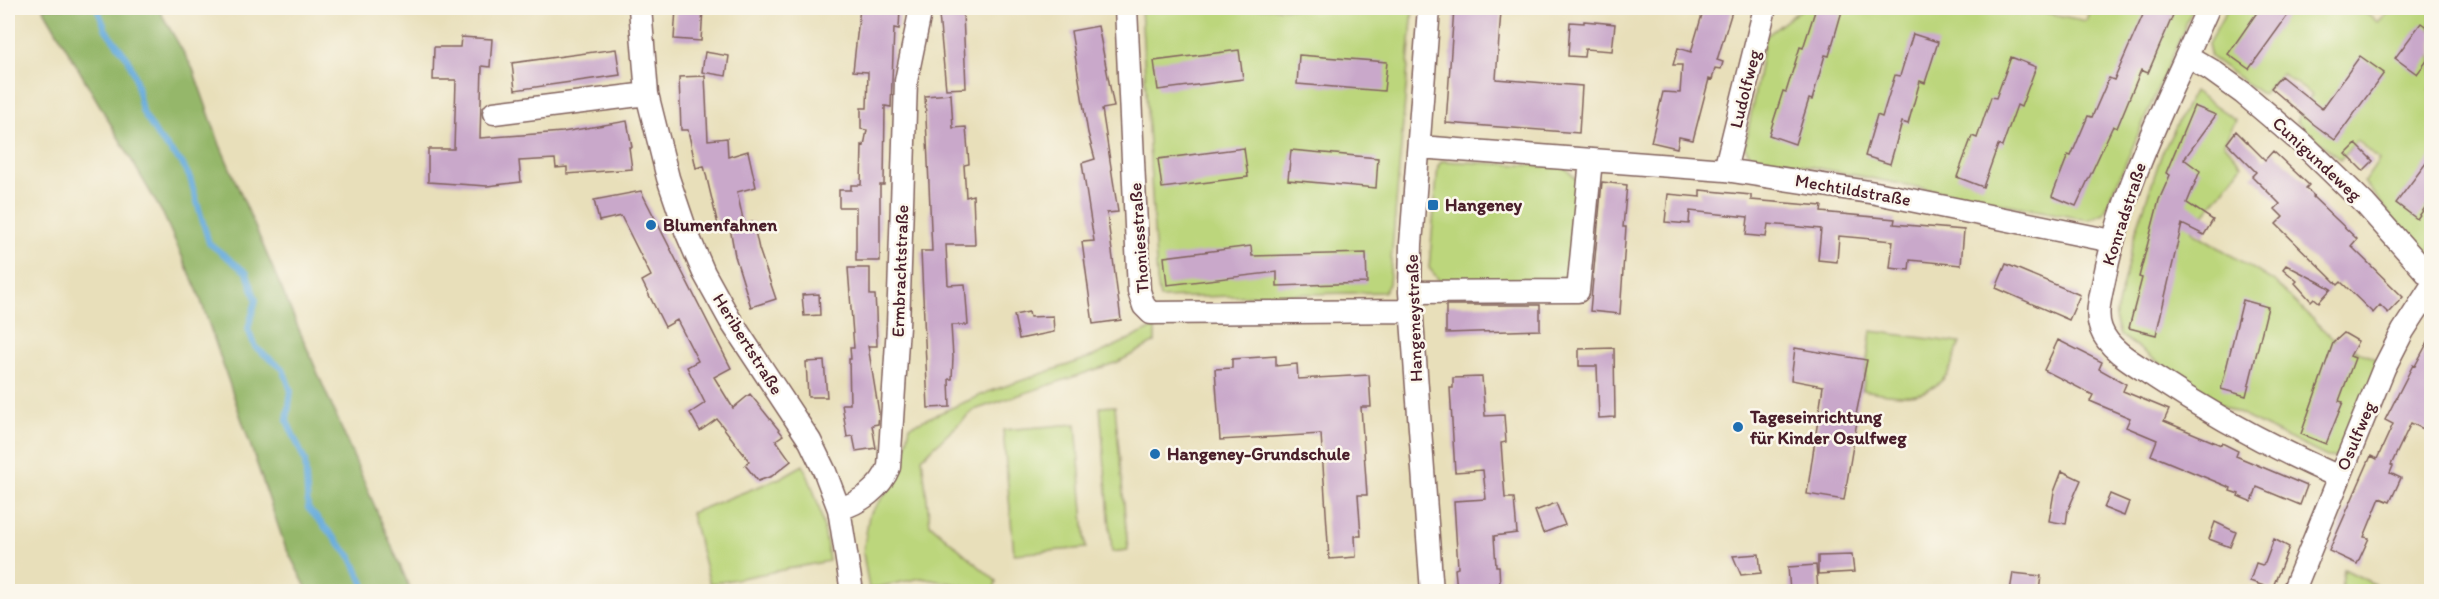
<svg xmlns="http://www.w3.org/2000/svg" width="2439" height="599" font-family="Itim,sans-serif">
	<rect width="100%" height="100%" fill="#fbf7ec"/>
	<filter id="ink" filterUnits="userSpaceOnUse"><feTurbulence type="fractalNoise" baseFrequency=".0167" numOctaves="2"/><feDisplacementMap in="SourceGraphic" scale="12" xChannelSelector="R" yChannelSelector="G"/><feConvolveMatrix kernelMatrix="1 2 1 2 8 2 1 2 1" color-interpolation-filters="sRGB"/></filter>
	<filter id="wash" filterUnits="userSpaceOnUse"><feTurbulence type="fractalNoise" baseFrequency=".008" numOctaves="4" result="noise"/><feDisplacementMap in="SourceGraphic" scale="24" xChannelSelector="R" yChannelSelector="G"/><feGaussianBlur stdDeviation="1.35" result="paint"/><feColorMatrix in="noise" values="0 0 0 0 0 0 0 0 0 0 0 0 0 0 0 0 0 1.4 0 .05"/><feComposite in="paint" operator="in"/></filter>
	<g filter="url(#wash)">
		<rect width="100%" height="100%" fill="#e8dfba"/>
		<path fill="#bcd67b" stroke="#837a53" stroke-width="1.5" d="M1141,8h272l-24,276 -5,8 -224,6 -3,-17z
			M1803,8h220l63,13 4,-13h103l-89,205 -16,7 -338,-65 -5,-8 20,-110z
			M2228,8h130l20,14 14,-14h39l1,80 -3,3 3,2 -1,164 -12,-7 -55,-68 15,-22 -22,-20 -17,20 -44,-39 16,-26 -31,-22 -18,22 -52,-38 -3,-13z
			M2194,91l42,29 -12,23 18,22 -50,66 81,50 60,58 48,23 -43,96 -11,-1 -112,-55 -95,-67 -5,-17 20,-84 27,-81z
			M1442,161l123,6 18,21 -9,91 -11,6h-120l-14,-17 9,-102z
			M1155,327v15l-37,20 -144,48 -52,48 8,66 66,57 -2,10 -73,-13 -52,11 -6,-36 6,-38 31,-40 10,-49 78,-34 106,-36z
			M1871,331l89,12c-4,9 -7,21 -12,30 -21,30 -54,23 -85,17z
			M1115,406l13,144 -16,2 -12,-145z
			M1076,424l10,124 -72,6 -11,-124z
			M803,465c16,35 21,58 26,96l-119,23 -19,-71 89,-35z
			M2344,569l44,22h-47z"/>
		<path fill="#95b76b" stroke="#706b4b" stroke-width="1.5" d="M43,8h115l35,61 27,76 191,446h-103l-23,-45 -87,-254 -35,-78z"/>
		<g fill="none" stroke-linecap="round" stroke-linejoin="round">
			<path stroke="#66abdc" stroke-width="6" d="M97,8l9,22 22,29 7,17 7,35 16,26 24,26 8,15 19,65 38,30 9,27 -8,29 7,18 28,22 8,22 -4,30 18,40 3,47 44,50 15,34"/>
		</g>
		<g id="blocks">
			<path fill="#c9a8ca" d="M676,8h27l-2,33 -27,-2z
				M860,8h40l-1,21 -5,-1 -3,79 -6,-1 -1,79h-4v76h-24v-54h-17v-17h12v-5h10l1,-40 2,1 3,-16 -6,-1v-21h6l1,-36 -15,-1z
				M1454,8l47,3 -5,68 86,7 -3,47 -133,-10z
				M1704,8h29l-16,52 6,2 -2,7 -6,-1 -3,12 -3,-1 -16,61 -14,-3 -2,11 -26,-6 12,-50 17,1 2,-28h-9l5,-17 13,4z
				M1816,8h15l11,3 -13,45 -4,-1 -13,45 -3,-1 -14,45 -26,-9 14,-44 3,1 14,-45 3,1z
				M2146,8h30l-28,65 -7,-3 -24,58 -4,-2 -37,80 -24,-10 16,-41 3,1 17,-40 4,1 17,-39 5,2z
				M2260,8h33l-44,61 -21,-15z
				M963,13l3,75 -20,1 -7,-74z
				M1584,21l31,3 -3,27 -27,-2 -1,8 -16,-1 2,-34 14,1z
				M2421,23l11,8v23l-15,20 -22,-16z
				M1098,26l16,81 -12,2 16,103 -11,1 14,107 -28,4 -11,-82 12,-1 -12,-78 13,-4 -7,-26 -17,-102z
				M1913,34l25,8 -13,41 -5,-2 -12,43 -6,-2 -12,42 -25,-8 12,-41 5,2 13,-42 5,1z
				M461,37l31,2 -2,28 -8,-1 -2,72 83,-6 64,-11 5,26h-3l3,22 -65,5v-7l-11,1 -1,-9 -36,2 2,21 -34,4 -59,-4v-33h26l2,-69h-23l1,-33h26z
				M616,49l4,26 -105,15 -3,-27z
				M1239,50l4,29 -85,11 -4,-29z
				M705,52l24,4 -3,20 -24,-4z
				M1299,55l88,7 -3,29 -87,-7z
				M2360,56l24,17 -49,67 -23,-17 -41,-35 10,-12 41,33z
				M2011,57l25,10 -15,40 -4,-2 -15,42 -4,-2 -15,42 -26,-10 15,-41 5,2 14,-41 5,1z
				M705,76l3,64 19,-2 1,19 20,-6 8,36 -19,5 7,32 9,-2 6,27 17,50 -25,8 -16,-51 -6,-34 -11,3 -14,-59 -8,2 -8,-38h-7l-2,-53z
				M951,94l2,34 13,-1 3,37 -5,1 2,32 7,-2 2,50h-29l2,40 17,-1 3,41h-17l2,32 -1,22h-3l1,28 -22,1 -7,-157h11l-7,-155z
				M2194,106l22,9 -32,44 16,12 -13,32 26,17 -9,15 -22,-11 -26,111 -27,-7 13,-50 -3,-1 20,-77 11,-25 -4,-2z
				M2236,131l29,29 8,-9 36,34 -3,3 8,8 -1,1 44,42 -6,7 52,51 -15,16 -8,-8 -7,8 -32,-31 -3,3 -62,-61 7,-7 -8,-8 5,-5 -28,-28 4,-4 -29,-29z
				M2356,144l17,17 -10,10 -17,-17z
				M1244,148l4,29 -86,11 -4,-29z
				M1291,150l87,8 -2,30 -88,-8z
				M2432,155v43l-15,21 -21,-16z
				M1602,182l25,3 -4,42h3l-6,87 -30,-3z
				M1700,190l51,5v5l71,6 -1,6 74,7 -1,5 70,6 -3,35 -51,-5 -1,10 -19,-2 3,-27 -54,-5 -2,26 -19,-2 3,-31 -53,-5 -2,13 -20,-2 2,-18 -58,-6 -1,13 -24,-2 3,-28 32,3z
				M641,191l90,177 -17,9 19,31 17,-14 33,41 -7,5 15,21 -19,15 -14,5 -13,-16 4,-4 -32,-42 -17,12 -10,-18 15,-10 -18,-36 11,-6 -21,-41 -12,7 -23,-46 9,-5 -30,-60 -22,5 -5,-21z
				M1251,246l1,10 114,-3 1,30 -90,3v-14l-110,13 -3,-28z
				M2006,264l74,31 -11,25 -73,-32z
				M2286,265l33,17 12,7 -12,13 -5,-4 -3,3 -16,-18 2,-2 -14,-12z
				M848,268h22v27h5l1,17 1,34h-9l11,67 -1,11 -6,1 4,23 -20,3 -3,-15 -6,1 -5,-33h8l-1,-45h2l-1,-11h4z
				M819,294l1,21 -16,1 -2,-21z
				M2243,300l25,7 -22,89 -25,-7z
				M1446,305h94v25l-94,3z
				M1029,312l1,5 23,-1 1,16 -35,7 -5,-24z
				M2344,333l14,8 -8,15 5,2 -16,43 4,1 -17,42 -25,-10 32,-91z
				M2432,334v99l-21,-10 -20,42 2,1 -3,7 11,5 -11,24 -10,-4 -16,39 5,1 -12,26 -28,-13 42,-95 6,3 16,-35 -8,-4 28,-55 2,1z
				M2058,340l44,22 -3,7 27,15 -3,7 46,19 -5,11 57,24 1,-2 16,8 -2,5 71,30 -7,19 -43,-18 -5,15 -14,-6 1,-2 -9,-3 1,-3 -80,-33 6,-15 -31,-13 4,-9 -40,-17 3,-6 -49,-25z
				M1614,348l1,69 -16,1 -2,-52h-18v-17z
				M1795,348l72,12 -11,55h2l-14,85 -37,-6 16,-108 -32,-6z
				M1276,356v10l21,-2 1,15 71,-4 2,32h-10l6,88h-9l3,41h-6l1,21 -27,2 -8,-125 -101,6 -5,-71 17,-1v-9z
				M824,361l3,36h-19l-2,-35z
				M1482,377l3,39 19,-1 2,27 -5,1 4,55h9l3,35 -23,3 2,30h3l1,20h-3v5h-37v-2l-3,1 -2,-21 3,-1 -4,-67 32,-2 -3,-29 -28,2 -5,-84h3v-10z
				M2062,471l19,9 -13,30 -2,14 -17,-3 5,-29z
				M2110,494l19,8 -5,14 -20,-8z
				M1556,503l9,22 -22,8 -8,-22z
				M2215,522l21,10 -6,15 -21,-8z
				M2274,539l15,8 -17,42 -22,-8 6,-18 6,2 3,-2z
				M1759,554l2,19 -20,2 -8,-19z
				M1852,555l2,17 -36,2v-18z
				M1816,565l2,25 -28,1 -2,-24z
				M2013,573l28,3 -2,15h-29z"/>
		</g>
	</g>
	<g filter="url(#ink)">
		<use href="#blocks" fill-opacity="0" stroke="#81625d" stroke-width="1.5"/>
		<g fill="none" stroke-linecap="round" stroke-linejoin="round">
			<defs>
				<path id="minor" d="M640,8l7,86 21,84 18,53 18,42 26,47 80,121 15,31 14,37 13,83
					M1126,8l13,283 5,15 7,7 260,-2
					M1429,8l-18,236 -1,48 22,300
					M2208,8c-39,89 -85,176 -104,272 -3,15 -9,34 -3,49 8,22 36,36 54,48 60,40 118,71 184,100
					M2187,56l24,14 32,23 60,51 62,60 67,75
					M494,113l153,-19
					M1419,147l306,23 151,23 236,48
					M1725,170l40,-162
					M1410,292l168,-1 13,-131
					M839,509c21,-6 42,-21 50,-42l9,-141 8,-245 15,-73
					M2293,592l91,-224 19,-37 29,-45"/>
			</defs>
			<use href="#minor" stroke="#81625d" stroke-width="25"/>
			<use href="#minor" stroke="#fff" stroke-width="22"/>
		</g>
	</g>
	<g fill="#1f6fb2" stroke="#fbf7ec" stroke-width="2">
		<rect x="1427" y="199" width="12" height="12" rx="3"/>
		<circle cx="651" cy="225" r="6"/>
		<circle cx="1738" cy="427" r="6"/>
		<circle cx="1155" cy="454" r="6"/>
	</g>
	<g text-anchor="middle" stroke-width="5" stroke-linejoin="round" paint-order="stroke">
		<g font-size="18" fill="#4a1f2b" stroke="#fbf7ec">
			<text transform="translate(1745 89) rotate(-76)" y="6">Ludolfweg</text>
			<text transform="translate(2317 159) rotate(43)" y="6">Cunigundeweg</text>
			<text transform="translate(1853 190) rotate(10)" y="6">Mechtildstraße</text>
			<text transform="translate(2124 214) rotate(-72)" y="6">Konradstraße</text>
			<text transform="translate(1139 238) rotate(-94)" y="6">Thoniesstraße</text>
			<text transform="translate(900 271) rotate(-88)" y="6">Ermbrachtstraße</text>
			<text transform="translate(1414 318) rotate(-92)" y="6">Hangeneystraße</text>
			<text transform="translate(748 344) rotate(58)" y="6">Heribertstraße</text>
			<text transform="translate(2356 436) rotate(-67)" y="6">Osulfweg</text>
		</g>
		<g font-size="18" font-weight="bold" fill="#4a1f2b" stroke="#fbf7ec" text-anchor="start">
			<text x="1445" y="211">Hangeney</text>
			<text x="663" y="231">Blumenfahnen</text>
			<text x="1750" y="423">Tageseinrichtung<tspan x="1750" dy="21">für Kinder Osulfweg</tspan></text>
			<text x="1167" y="460">Hangeney-Grundschule</text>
		</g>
	</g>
	<rect width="2439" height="599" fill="none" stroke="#fbf7ec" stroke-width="30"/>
</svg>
